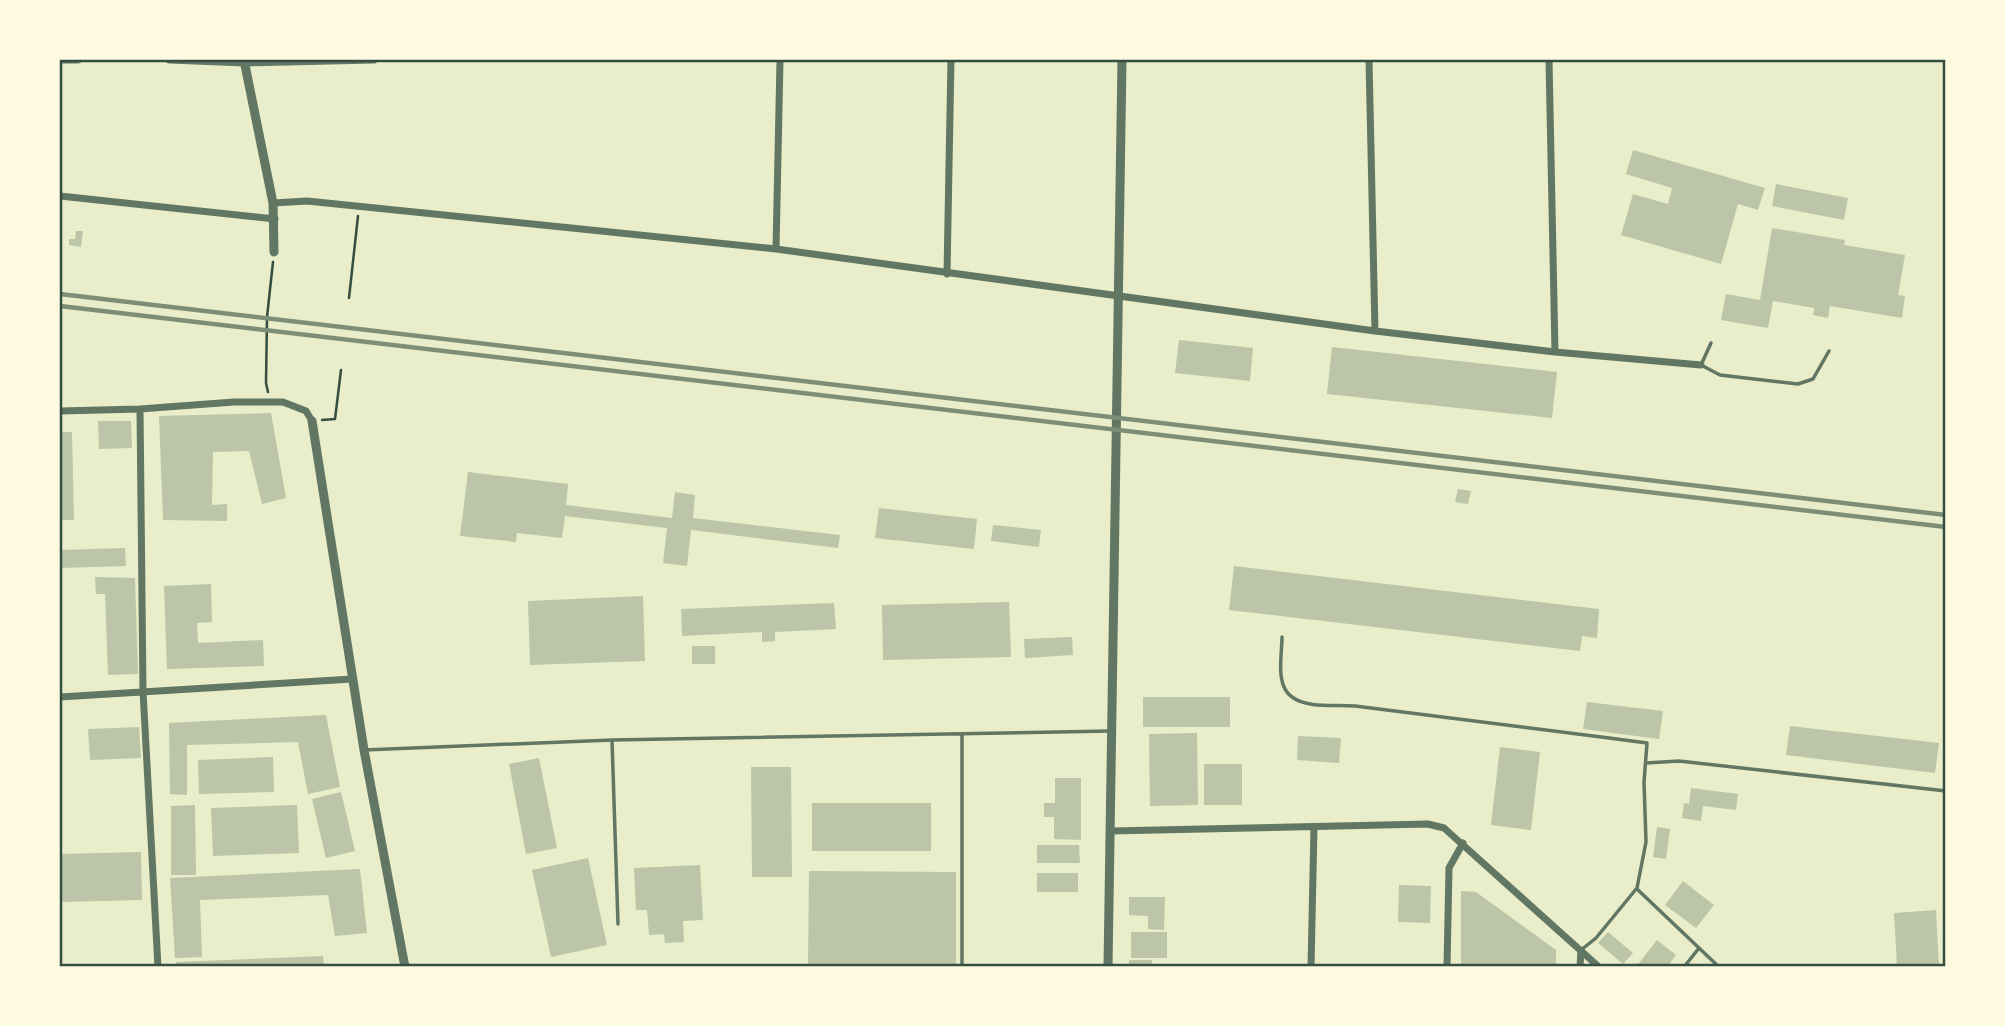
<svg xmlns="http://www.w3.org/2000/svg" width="2005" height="1026" font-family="'Exo 2',sans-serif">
	<rect width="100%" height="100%" fill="#e9edc9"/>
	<path fill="#bcc5a7" d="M1633,150l132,38 -7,22 -20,-6 -17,60 -100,-29 12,-41 35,10 4,-16 -46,-14z
		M1776,184l72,14 -4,22 -72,-14z
		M1772,228l73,12 -1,5 61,10 -7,40 7,1 -3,22 -72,-12 -2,12 -15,-3 1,-7 -41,-7 -5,27 -47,-8 5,-26 34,6z
		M76,231h7l-2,16 -12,-2v-6h6z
		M1179,340l74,8 -3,33 -75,-8z
		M1332,347l225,25 -5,46 -225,-24z
		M271,413l15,85 -24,6 -13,-53 -36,1 -1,53 15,-1v17l-64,-1 -4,-104z
		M98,421h33l1,27 -33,1z
		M60,432h12l2,88h-14z
		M468,472l100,12 -2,21 106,13 3,-26 20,3 -2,23 147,17 -2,13 -147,-18 -4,36 -24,-3 4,-35 -102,-12 -3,22 -45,-5 -1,9 -56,-6z
		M1458,489l13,2 -3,13 -13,-2z
		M879,508l98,11 -3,30 -99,-11z
		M993,525l48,5 -2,17 -48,-6z
		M125,548l1,18 -66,2v-18z
		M1234,566l365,43 -2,29 -15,-2 -2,15 -351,-41z
		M95,577l40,1 3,96 -30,1 -3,-81h-9z
		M211,584l1,38 -15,1 1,20 65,-3 1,26 -97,3 -3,-83z
		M643,596l2,65 -115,4 -2,-64z
		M1009,602l2,55 -128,3 -1,-55z
		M834,603l2,26 -61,3v9l-13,1v-10l-80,4 -1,-27z
		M1072,637l1,18 -48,3 -1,-19z
		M692,646h23v18h-23z
		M1143,697h87v30h-87z
		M1587,702l76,9 -4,28 -76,-10z
		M326,715l14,72 -32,7 -10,-52 -111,3v50l-17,-1 -1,-71z
		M1790,726l149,17 -4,30 -149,-18z
		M139,727l2,31 -51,2 -2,-31z
		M1197,733l1,72 -48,1 -1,-72z
		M1298,736l43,2 -2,25 -42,-3z
		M1500,747l40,5 -9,78 -40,-5z
		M273,757l1,35 -75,2 -1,-34z
		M539,758l18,90 -31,6 -17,-90z
		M1204,764h38v41h-38z
		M751,767h40l1,110h-40z
		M1055,778h26v62l-27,-1v-22h-10v-14h11z
		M1691,788l47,6 -2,16 -33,-4 -2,15 -19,-3 2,-15 5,1z
		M341,792l14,59 -29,7 -14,-59z
		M812,803h119v48h-119z
		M195,805l1,70h-25v-69z
		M297,805l2,48 -86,3 -2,-48z
		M1657,827l13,2 -4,30 -13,-2z
		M1037,845h42l1,18h-43z
		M141,852l1,48 -82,2v-48z
		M588,858l19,87 -56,12 -19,-87z
		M700,865l3,55 -20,1 1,21 -19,1 -1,-9 -15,1 -2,-25h-11l-2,-42z
		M360,869l7,64 -32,3 -7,-41 -128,5 2,57 -27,1 -5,-80z
		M809,871l147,1v95h-148z
		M1037,873h41v19h-41z
		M1683,881l31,24 -18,23 -31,-23z
		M1399,885l32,1 -1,37 -32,-1z
		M1461,891l15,1 80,58v17h-95z
		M1129,897h36l-1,33 -16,-1v-13l-19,-1z
		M1936,910l3,57h-42l-3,-54z
		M1131,932h36v26h-36z
		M1608,932l25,21 -10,11 -25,-21z
		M1657,940l19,15 -9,12h-31z
		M323,956l1,11h-148v-5z
		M1129,960h23v7h-23z"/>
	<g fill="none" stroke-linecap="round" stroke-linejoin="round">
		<path stroke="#344e41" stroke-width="2.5" d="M349,298l9,-82
			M268,392l-2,-9 1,-66 6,-55
			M322,420l13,-1 6,-49"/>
		<path stroke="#617663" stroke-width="3.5" d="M1711,343l-10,22 19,10 78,9 15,-5 16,-28
			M1282,637c0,19 -7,48 10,60 16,12 45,7 63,9 98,12 195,24 292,37l-3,39 2,60 -9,46 -41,50 -15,12
			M612,740l6,184
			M364,750l248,-10 499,-9
			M1646,763l33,-2 267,30
			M1637,889l82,78
			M962,967v-233
			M1684,967l15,-19"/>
		<path stroke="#617663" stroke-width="7" d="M60,60h18
			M169,60l76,3 129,-3
			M1369,60l6,271
			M1549,60l6,292
			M60,196l215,23
			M273,203l34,-2 469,48 599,82 180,21 146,13
			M776,249l4,-189
			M947,274l4,-214
			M140,409l3,282 15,276
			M60,411l80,-2 94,-7h49l23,9 6,10
			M60,697l292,-18
			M1111,831l317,-7 16,4 155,139
			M1311,967l3,-140
			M1447,967l2,-99 14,-25
			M1580,967l1,-17"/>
		<path stroke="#617663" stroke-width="9" d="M244,60l29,143 1,49
			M312,421l52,329 41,217
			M1108,967l14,-907"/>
		<path stroke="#7c8e77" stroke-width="4.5" d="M60,294l1886,221
			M60,306l1886,221"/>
	</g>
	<rect width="2005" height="1026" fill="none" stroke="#fefae0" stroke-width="122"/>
	<rect x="61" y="61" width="1883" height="904" fill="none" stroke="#344e41" stroke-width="2.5"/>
</svg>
